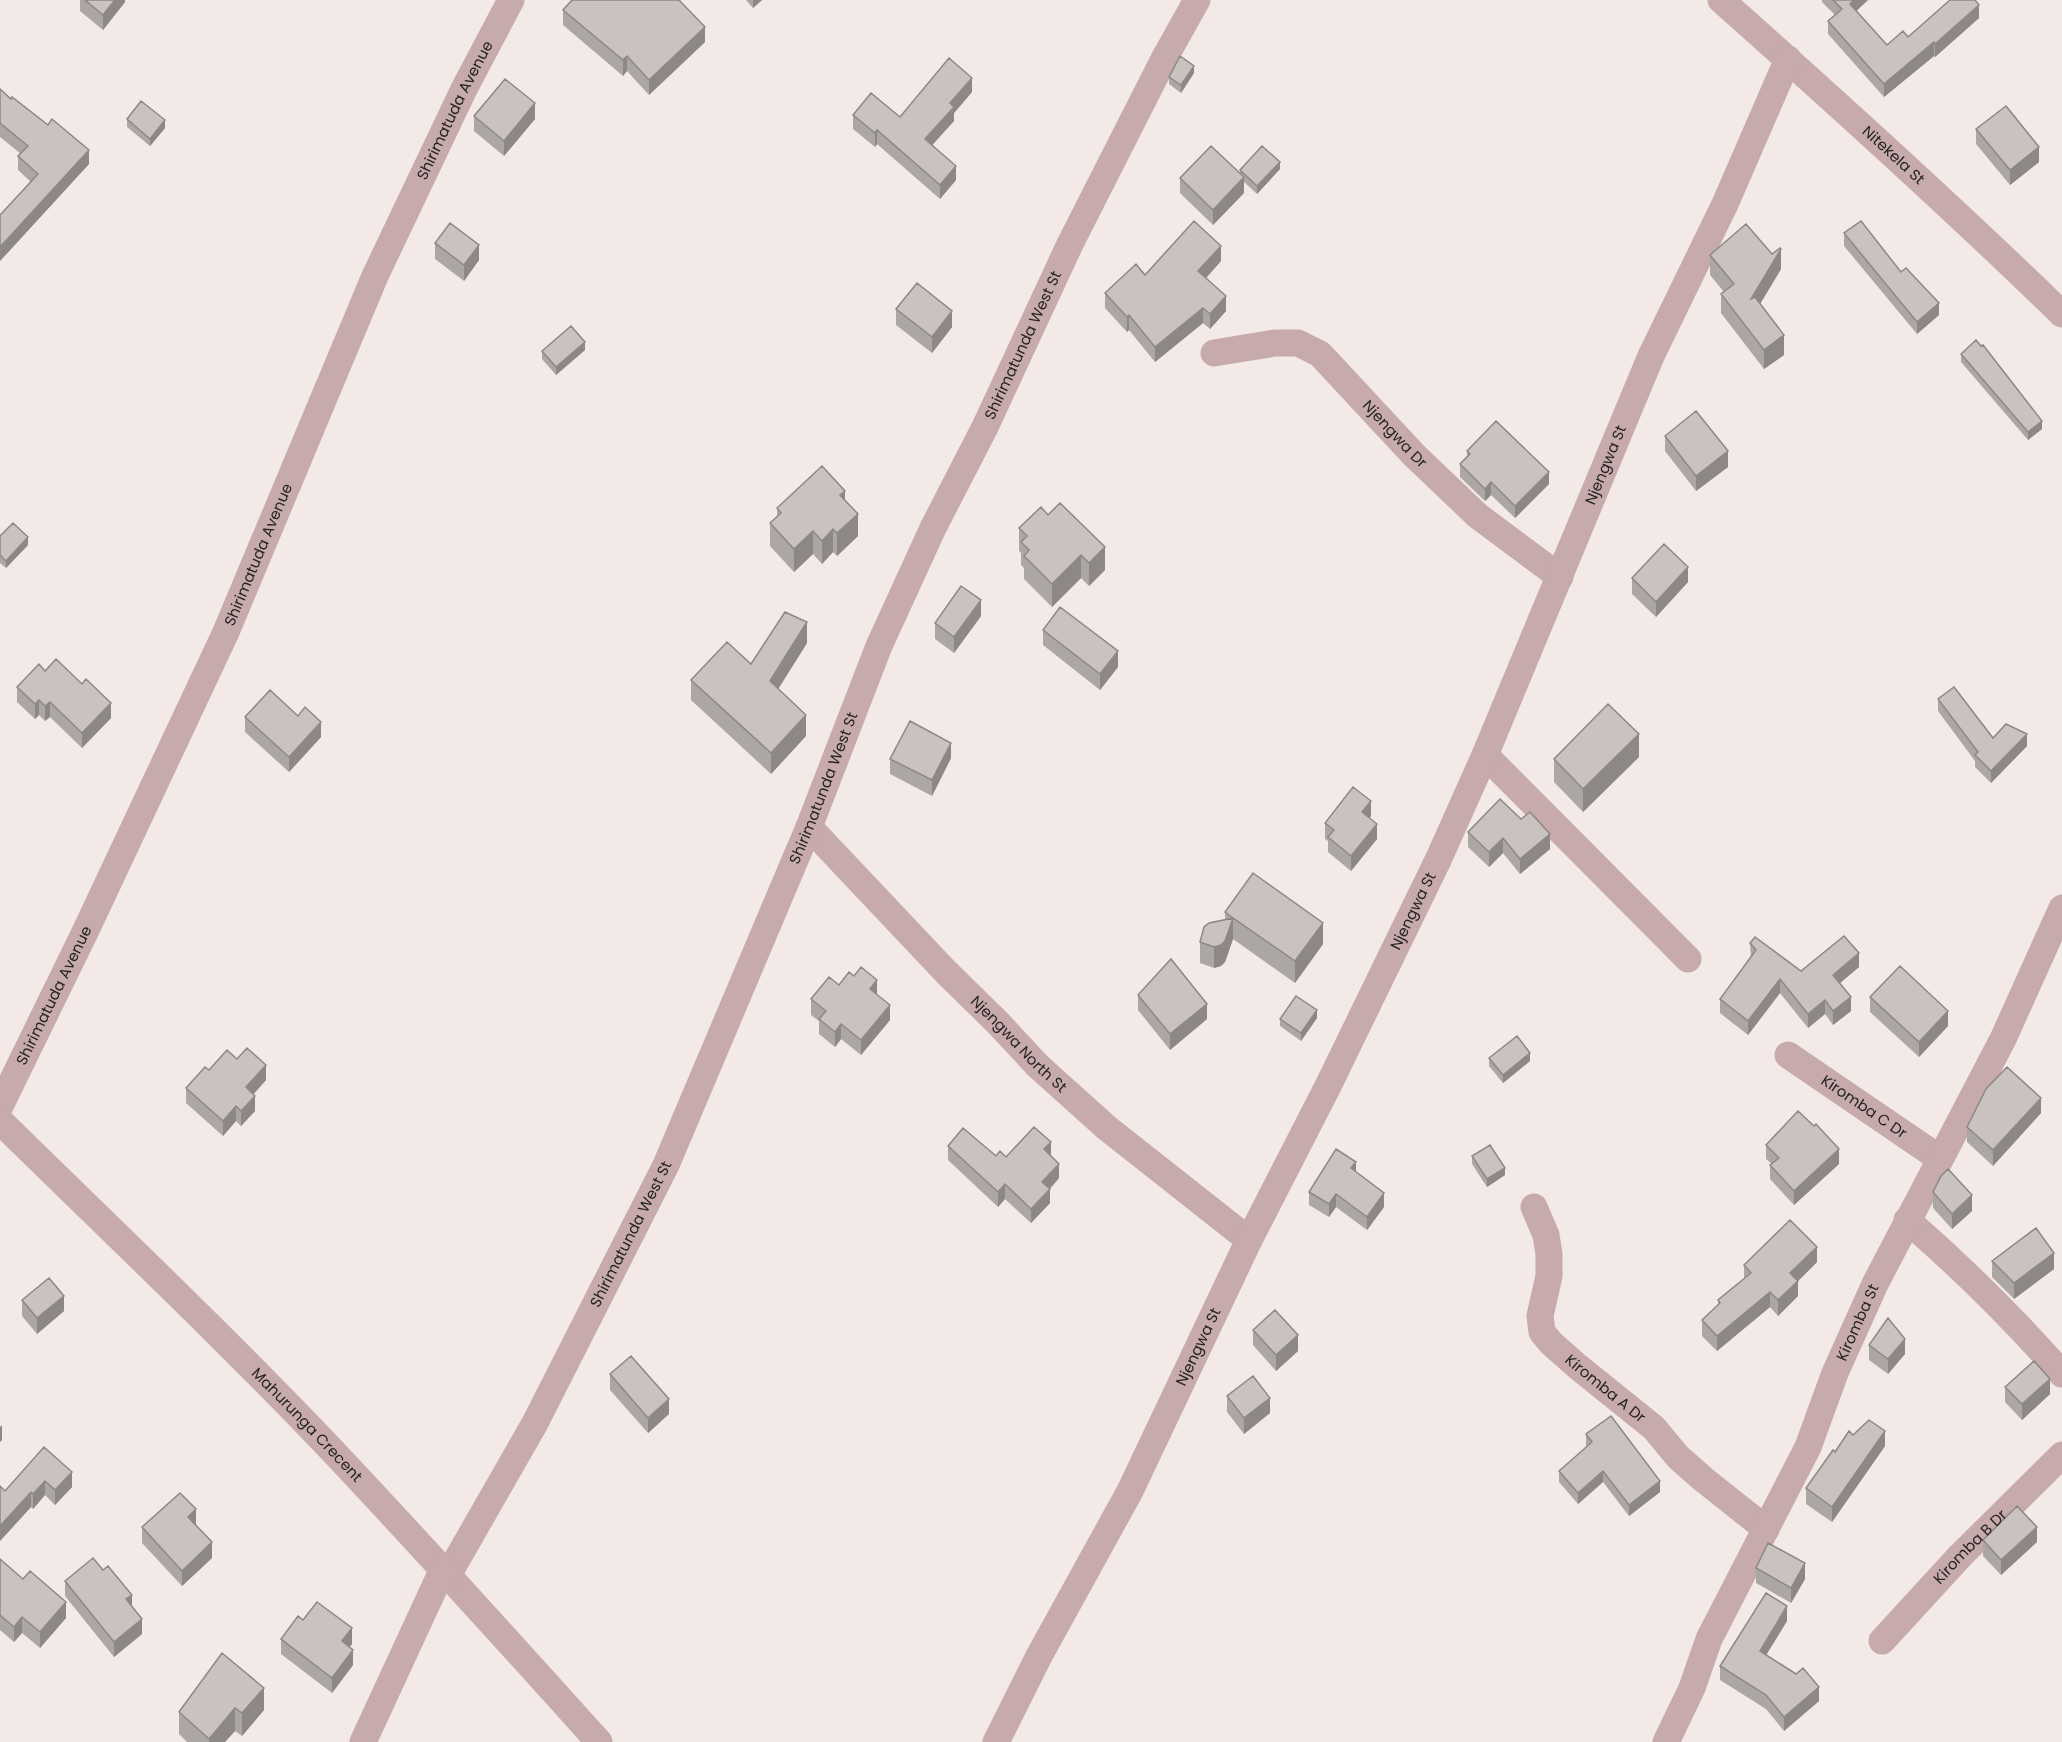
<svg xmlns="http://www.w3.org/2000/svg" width="2062" height="1742" font-family="Poppins,sans-serif">
	<rect width="100%" height="100%" fill="#f3eae8"/>
	<g fill="none" stroke-linecap="round" stroke-linejoin="round">
		<g stroke="#c6aaac" stroke-width="27">
			<path id="s1" d="M1721,0c116,103 230,206 341,314"/>
			<path id="s2" d="M1214,353l61,-10h23l22,11 94,101 64,61 82,61"/>
			<path d="M1485,755l203,204"/>
			<path id="s3" d="M809,827l137,145 52,51 40,43 69,62 142,112"/>
			<path id="s4" d="M1788,1055l151,103"/>
			<path id="s5" d="M0,1106l86,-176 140,-298 149,-356 89,-187 47,-89"/>
			<path id="s6" d="M0,1121c109,107 220,212 326,323 93,98 183,198 273,298"/>
			<path id="s7" d="M1534,1207l12,28 3,19v22l-9,40 2,16 9,11 26,23 77,62 24,29 25,22 63,50"/>
			<path d="M1907,1220c55,48 107,99 155,154"/>
			<path id="s8" d="M448,1575l87,-152 131,-258 143,-338 70,-181 54,-118 52,-101 85,-183 94,-185 33,-59"/>
			<path id="s9" d="M1882,1641l78,-85 102,-101"/>
			<path d="M363,1742l80,-173"/>
			<path id="s10" d="M996,1742l43,-86 91,-165 119,-251 79,-154 111,-228 46,-103 166,-399 74,-152 63,-145"/>
			<path id="s11" d="M1666,1742l26,-54 17,-49 99,-192 27,-74 40,-89 128,-245 59,-131"/>
		</g>
	</g>
	<path fill="#ada7a3" d="M80,0h45v2l-22,28 -23,-19z
		M746,0h16l-9,8z
		M1822,0h46l-12,11 31,34 21,-8 71,-19 -44,39 -1,-1 -50,41 -56,-63v-13l7,-6 -13,-13z
		M563,10l142,32 -56,53 -22,-24 -4,5 -60,-51z
		M1194,73l-13,20 -12,-9v-7z
		M0,89l89,75 -89,97v-46l31,-33 -13,-12v-14l3,-2 -21,-17z
		M972,92l-18,21v8l-22,24 24,35 -16,19 -63,-55 -2,3 -22,-18v-14l47,2z
		M474,116l61,3 -31,37 -30,-25z
		M127,119l38,9 -15,18 -23,-19z
		M1976,129l63,33 -29,23 -34,-41z
		M1280,169l-23,25 -13,-12v11l-31,32 -33,-32v-15l60,-5v-3z
		M1844,233l95,82 -22,19 -73,-88z
		M435,243l44,17 -15,21 -29,-22z
		M1710,255l71,14 -21,35 24,51 -20,14 -43,-56v-19l3,-2 -14,-17z
		M1221,261l-15,17 20,33 -16,18 -7,-6 -48,39 -26,-32 -2,2 -22,-24v-15l40,-18z
		M896,309l56,18 -20,26 -36,-28z
		M585,350l-29,25 -14,-16v-8z
		M1961,354l81,75 -14,11 -67,-78z
		M1665,436l63,31 -32,24 -31,-40z
		M1467,451l82,33 -34,34 -24,-23 -6,6 -25,-24v-13l7,-8z
		M845,501l13,35 -21,20 -4,-4 -11,12 -9,-10 -19,18 -24,-26v-23l7,-6v-9z
		M1041,507l64,63 -16,16 -8,-8 -29,29 -28,-28v-11l-3,-3v-12l-2,-2v-23z
		M0,536l28,9 -22,23 -6,-5z
		M1632,578l56,4 -32,35 -24,-23z
		M981,616l-27,37 -19,-14v-16z
		M1043,630l75,37 -18,23 -57,-45z
		M807,643l-29,46 28,47 -35,38 -80,-74v-20l60,-16z
		M45,671l66,47 -29,30 -32,-31 -5,4 -6,-6 -4,4 -18,-17v-15z
		M1938,699l55,39 34,8 -36,37 -16,-16v-6l-37,-50z
		M298,716l23,21 -32,35 -44,-40v-15z
		M1639,757l-56,55 -29,-30v-23z
		M951,758l-19,38 -42,-22v-15z
		M1500,799l50,50 -30,25 -17,-21 -14,14 -21,-20v-15z
		M1371,816l-2,2 8,21 -26,32 -23,-19v-11l-3,-2v-16z
		M1225,912l98,32 -28,39 -62,-44 -8,23 -4,4 -7,2 -14,-5v-21l25,-23z
		M1750,943l51,28 58,-4 -19,16 11,28 -18,14 -8,-11 -17,14 -28,-35 -32,42 -28,-22v-14l31,-41z
		M839,985l38,9 13,26 -29,35 -20,-16 -6,8 -16,-13v-13l-8,-6v-16z
		M1138,995l69,24 -37,31 -32,-40z
		M1870,997l78,29 -29,31 -49,-45z
		M1317,1018l-16,23 -21,-15v-7z
		M1489,1058l41,3 -27,22 -14,-17z
		M237,1059l29,21 -13,14 2,17 -14,15 -5,-5 -13,15 -37,-33v-15l23,-18z
		M2041,1113l-48,53 -26,-24v-15z
		M1766,1145l73,19 -45,41 -24,-26v-14l2,-1 -6,-5z
		M948,1146l48,10 10,1 45,-1 8,22 -9,11v14l-19,20 -26,-24 -7,8 -50,-47z
		M1472,1156l33,19 -18,12 -15,-23z
		M1356,1172l28,35 -17,23 -31,-23 -7,10 -20,-12v-13z
		M1933,1192l39,19 -20,18 -19,-21z
		M1992,1261l62,8 -40,30 -22,-22z
		M1817,1262l-19,19v15l-20,20 -8,-9 -53,44 -15,-15v-16l16,-14v-6l26,-21v-14z
		M22,1300l42,11 -27,23 -15,-18z
		M1253,1330l45,21 -22,20 -23,-26z
		M1869,1345l36,9 -17,20 -19,-14z
		M610,1374l59,40 -21,19 -38,-43z
		M2005,1387l45,7 -28,26 -17,-18z
		M1227,1396l43,17 -26,21 -17,-22z
		M1586,1434l74,58 -31,24 -26,-34 -25,22 -19,-22v-11l28,-24 -1,-2z
		M1885,1446l-53,76 -26,-18v-16l29,-36z
		M44,1447l28,40 -17,18 -10,-10 -12,14 -2,-2 -31,34v-55l5,5z
		M142,1527l70,31 -30,28 -40,-43z
		M1983,1540l54,2 -36,33 -18,-19z
		M0,1559l66,59 -26,30 -18,-15 -8,9 -14,-12z
		M1756,1568l49,11 -14,24 -35,-20z
		M65,1581l67,25 10,28 -28,23 -49,-61z
		M303,1620l49,24 -3,3 4,18 -21,28 -51,-39v-15z
		M1787,1621l-21,34 53,46 -35,30 -18,-22 -46,-29v-14z
		M222,1653l42,57 -22,26 -7,-5 -10,11h-38l-8,-8v-22z"/>
	<path fill="#8d8885" d="M115,0h10v2l-22,28v-15z
		M753,0h9l-9,8z
		M1854,0h14l-18,17v-13z
		M1979,5v13l-44,39v-13z
		M705,27v15l-56,53v-15z
		M1934,42v14l-50,41v-13z
		M627,56v15l-4,5v-16z
		M1194,66v7l-13,20v-8z
		M972,78v14l-18,21v8l-29,32v-14l25,-36z
		M535,103v16l-31,37v-15z
		M165,120v8l-15,18v-7z
		M877,130v14l-2,3v-14z
		M2039,147v15l-29,23v-15z
		M89,150v14l-89,97v-14z
		M1280,162v7l-23,25v-8z
		M956,166v14l-16,19v-14z
		M1244,177v16l-31,32v-15z
		M479,245v15l-15,21v-16z
		M1221,246v15l-23,26v-16z
		M1781,249v20l-30,50v-20z
		M1226,296v15l-16,18v-15z
		M1939,303v12l-22,19v-12z
		M1203,308v15l-48,39v-15z
		M952,311v16l-20,26v-16z
		M1129,315v15l-2,2v-15z
		M1784,335v20l-20,14v-19z
		M585,342v8l-29,25v-8z
		M2042,421v8l-14,11v-8z
		M1728,451v16l-32,24v-15z
		M1549,472v12l-34,34v-12z
		M1491,482v13l-6,6v-12z
		M845,491v22l-5,-18z
		M858,514v22l-21,20v-23z
		M833,529v23l-11,12v-23z
		M813,531v23l-19,18v-23z
		M28,537v8l-22,23v-7z
		M1105,547v23l-16,16v-23z
		M1081,555v23l-29,29v-23z
		M1688,567v15l-32,35v-15z
		M981,600v16l-27,37v-16z
		M807,622v21l-37,59v-21z
		M1118,651v16l-18,23v-16z
		M39,700v15l-4,4v-15z
		M50,702v15l-5,4v-15z
		M111,703v15l-29,30v-15z
		M806,715v21l-35,38v-21z
		M321,722v15l-32,35v-15z
		M1639,734v23l-56,55v-23z
		M2027,734v12l-36,37v-12z
		M951,743v15l-19,38v-16z
		M1371,801v15l-9,12v-16z
		M1377,824v15l-26,32v-15z
		M1550,834v15l-30,25v-15z
		M1503,838v15l-14,14v-15z
		M1233,918v21l-8,23 -4,4 -7,2v-21z
		M1323,923v21l-28,39v-22z
		M1859,953v14l-26,22v-14z
		M1780,979v14l-32,42v-14z
		M877,980v15l-7,-6z
		M1851,997v14l-18,14v-14z
		M1825,1000v14l-17,14v-14z
		M1207,1004v15l-37,31v-16z
		M890,1005v15l-29,35v-15z
		M1317,1010v8l-16,23v-8z
		M1948,1011v15l-29,31v-15z
		M841,1024v15l-6,8v-15z
		M1530,1053v8l-27,22v-8z
		M266,1065v15l-20,23v-16z
		M255,1096v15l-14,15v-15z
		M2041,1098v15l-48,53v-16z
		M236,1106v15l-13,15v-15z
		M1051,1142v15l-7,-8z
		M1839,1149v15l-45,41v-14z
		M1356,1162v13l-5,-7z
		M1059,1164v14l-17,19v-15z
		M1505,1168v7l-18,12v-8z
		M1005,1184v15l-7,8v-15z
		M1050,1189v14l-19,20v-14z
		M1384,1193v14l-17,23v-13z
		M1336,1194v13l-7,10v-13z
		M1972,1195v16l-20,18v-15z
		M1817,1247v15l-19,19v15l-20,20v-16l12,-27z
		M2054,1253v16l-40,30v-16z
		M1770,1292v15l-53,44v-15z
		M64,1296v15l-27,23v-16z
		M1298,1335v16l-22,20v-16z
		M1905,1339v15l-17,20v-15z
		M2050,1379v15l-28,26v-16z
		M1270,1398v15l-26,21v-16z
		M669,1399v15l-21,19v-15z
		M2,1425v15l-2,2v-15z
		M1885,1431v15l-53,76v-15z
		M1603,1471v11l-25,22v-11z
		M72,1472v15l-17,18v-15z
		M45,1481v14l-12,14v-15z
		M1660,1481v11l-31,24v-11z
		M31,1492v15l-31,34v-15z
		M196,1509v16l-8,-8z
		M2037,1527v15l-36,33v-15z
		M212,1542v16l-30,28v-15z
		M1805,1563v16l-14,24v-15z
		M132,1595v16l-6,-12z
		M66,1602v16l-26,30v-16z
		M1787,1606v15l-27,44v-14z
		M22,1617v16l-8,9v-15z
		M142,1619v15l-28,23v-15z
		M352,1628v16l-10,13v-16z
		M353,1650v15l-21,28v-15z
		M1819,1687v14l-35,30v-14z
		M264,1688v22l-22,26v-23z
		M235,1708v23l-10,11h-16v-3z"/>
	<path fill="#c9c2be" stroke="#8d8885" stroke-width="1.5" d="M85,0h30l-12,15z
		M572,0h107l26,27 -56,53 -22,-24 -4,4 -60,-50z
		M1833,0h21l-4,4 37,41 16,-14 5,6 42,-37h25l4,5 -44,39 -1,-2 -50,42 -56,-63 14,-12z
		M1180,56l14,10 -13,19 -12,-8z
		M949,58l23,20 -22,25 4,4 -29,32 31,27 -16,19 -63,-55 -2,3 -22,-18 18,-22 29,24z
		M505,79l30,24 -31,38 -30,-25z
		M0,89l11,10 1,-2 36,28 4,-6 37,31 -89,97v-32l38,-41 -20,-18 10,-10 -28,-23z
		M141,101l24,19 -15,19 -23,-20z
		M2006,106l33,41 -29,23 -34,-41z
		M1211,146l33,31 -31,33 -33,-32z
		M1262,146l18,16 -23,24 -17,-16z
		M1194,221l27,25 -23,25 28,25 -16,18 -7,-6 -48,39 -26,-32 -2,2 -22,-24 31,-29 9,11z
		M1861,221l40,51 5,-4 33,35 -22,19 -73,-89z
		M450,223l29,22 -15,20 -29,-22z
		M1746,224l26,30 8,-6 1,1 -30,50 4,-2 29,38 -20,15 -43,-56 13,-10 -24,-29z
		M917,283l35,28 -20,26 -36,-28z
		M571,326l14,16 -29,25 -14,-16z
		M1976,340l5,6 2,-1 59,76 -14,11 -67,-78z
		M1696,411l32,40 -32,25 -31,-40z
		M1496,421l53,51 -34,34 -24,-24 -6,7 -25,-25 10,-10 -3,-3z
		M822,466l23,25 -5,4 18,19 -21,19 -4,-4 -11,12 -9,-10 -19,18 -24,-26 11,-10 -4,-5z
		M1060,503l45,44 -16,16 -8,-8 -29,29 -28,-28 5,-6 -8,-8 6,-6 -8,-8 22,-21 7,8z
		M13,523l15,14 -22,24 -6,-6v-19z
		M1664,544l24,23 -32,35 -24,-24z
		M961,586l20,14 -27,37 -19,-14z
		M1060,607l58,44 -18,23 -57,-44z
		M785,612l22,10 -37,59 36,34 -35,38 -80,-73 36,-38 24,22z
		M56,659l26,25 4,-5 25,24 -29,30 -32,-31 -5,4 -6,-6 -4,4 -18,-17 22,-23 6,7z
		M1954,687l39,51 13,-14 21,10 -36,37 -16,-16 3,-3 -40,-53z
		M270,690l28,26 7,-9 16,15 -32,35 -44,-40z
		M1608,704l31,30 -56,55 -29,-30z
		M910,721l41,22 -19,37 -42,-21z
		M1353,787l18,14 -9,11 15,12 -26,32 -23,-19 6,-7 -9,-7z
		M1500,799l21,20 9,-7 20,22 -30,25 -17,-21 -14,14 -21,-20z
		M1253,873l70,50 -28,38 -62,-43 -8,23 -4,4 -7,2 -14,-5 4,-15 5,-4 24,-5 -8,-6z
		M1844,936l15,17 -26,22 18,22 -18,14 -8,-11 -17,14 -28,-35 -32,42 -28,-22 36,-49 -6,-7 5,-6 46,34z
		M1171,959l36,45 -37,30 -32,-39z
		M1900,966l48,45 -29,31 -49,-45z
		M861,967l16,13 -7,9 20,16 -29,35 -20,-16 -6,8 -16,-13 7,-8 -15,-12 18,-22 10,8 10,-13 5,4z
		M1296,996l21,14 -16,23 -21,-14z
		M1517,1036l13,17 -27,22 -14,-17z
		M247,1048l19,17 -20,22 9,9 -14,15 -5,-5 -13,15 -37,-33 19,-21 4,3 18,-20 10,9z
		M2007,1067l34,31 -48,52 -26,-23 19,-38z
		M1798,1111l16,15 2,-2 23,25 -45,42 -24,-26 9,-7 -13,-13z
		M1034,1127l17,15 -7,7 15,15 -17,18 8,7 -19,20 -26,-25 -7,8 -50,-46 15,-18 33,28 4,-5 6,6z
		M1490,1145l15,23 -18,11 -15,-23z
		M1336,1149l20,13 -5,6 33,25 -17,24 -31,-23 -7,10 -20,-12z
		M1948,1169l24,26 -20,19 -19,-22 8,-16z
		M1790,1220l27,27 -27,26 8,8 -20,19 -8,-8 -53,44 -15,-16 18,-17 -2,-3 33,-27 -7,-8z
		M2036,1228l18,25 -40,30 -22,-22z
		M49,1278l15,18 -27,22 -15,-18z
		M1275,1310l23,25 -22,20 -23,-25z
		M1888,1318l17,21 -17,20 -19,-14z
		M631,1356l38,43 -21,19 -38,-44z
		M2034,1361l16,18 -28,25 -17,-17z
		M1253,1376l17,22 -26,20 -17,-22z
		M1611,1416l49,65 -31,24 -26,-34 -25,22 -19,-22 33,-29 -6,-8z
		M1869,1420l16,11 -53,76 -26,-19 27,-38 2,2 14,-21 4,4z
		M44,1447l28,25 -17,18 -10,-9 -12,13 -2,-2 -31,34v-40l5,5z
		M180,1493l16,16 -8,8 24,25 -30,29 -40,-44z
		M2017,1506l20,21 -36,33 -18,-20z
		M1768,1543l37,20 -14,25 -35,-20z
		M93,1558l10,12 5,-4 24,29 -6,4 16,20 -28,23 -49,-61z
		M0,1559l23,20 7,-8 36,31 -26,30 -18,-15 -8,10 -14,-12z
		M1766,1593l21,13 -27,45 36,23 7,-6 16,19 -35,30 -18,-22 -46,-29z
		M317,1602l35,26 -10,13 11,9 -21,28 -51,-39 17,-23 5,4z
		M222,1653l42,35 -22,25 -7,-5 -26,31 -30,-27z"/>
	<g text-anchor="middle" stroke-width="4.5" stroke-linejoin="round" paint-order="stroke">
		<g font-size="15" fill="#262322" stroke="#fff8f6">
			<text dy="5" stroke="none"><textPath href="#s5" startOffset="1095">Shirimatuda Avenue</textPath></text>
			<text dy="5" stroke="none"><textPath href="#s1" startOffset="232">Nitekela St</textPath></text>
			<text dy="5" stroke="none"><textPath href="#s8" startOffset="1359">Shirimatunda West St</textPath></text>
			<text dy="5" stroke="none"><textPath href="#s2" startOffset="219">Njengwa Dr</textPath></text>
			<text dy="5" stroke="none"><textPath href="#s10" startOffset="1416">Njengwa St</textPath></text>
			<text dy="5" stroke="none"><textPath href="#s5" startOffset="609">Shirimatuda Avenue</textPath></text>
			<text dy="5" stroke="none"><textPath href="#s8" startOffset="873">Shirimatunda West St</textPath></text>
			<text dy="5" stroke="none"><textPath href="#s10" startOffset="930">Njengwa St</textPath></text>
			<text dy="5" stroke="none"><textPath href="#s5" startOffset="123">Shirimatuda Avenue</textPath></text>
			<text dy="5" stroke="none"><textPath href="#s3" startOffset="302">Njengwa North St</textPath></text>
			<text dy="5" stroke="none"><textPath href="#s4" startOffset="92">Kiromba C Dr</textPath></text>
			<text dy="5" stroke="none"><textPath href="#s8" startOffset="387">Shirimatunda West St</textPath></text>
			<text dy="5" stroke="none"><textPath href="#s11" startOffset="462">Kiromba St</textPath></text>
			<text dy="5" stroke="none"><textPath href="#s10" startOffset="444">Njengwa St</textPath></text>
			<text dy="5" stroke="none"><textPath href="#s7" startOffset="214">Kiromba A Dr</textPath></text>
			<text dy="5" stroke="none"><textPath href="#s6" startOffset="432">Mahurunga Crecent</textPath></text>
			<text dy="5" stroke="none"><textPath href="#s9" startOffset="129">Kiromba B Dr</textPath></text>
		</g>
	</g>
</svg>
